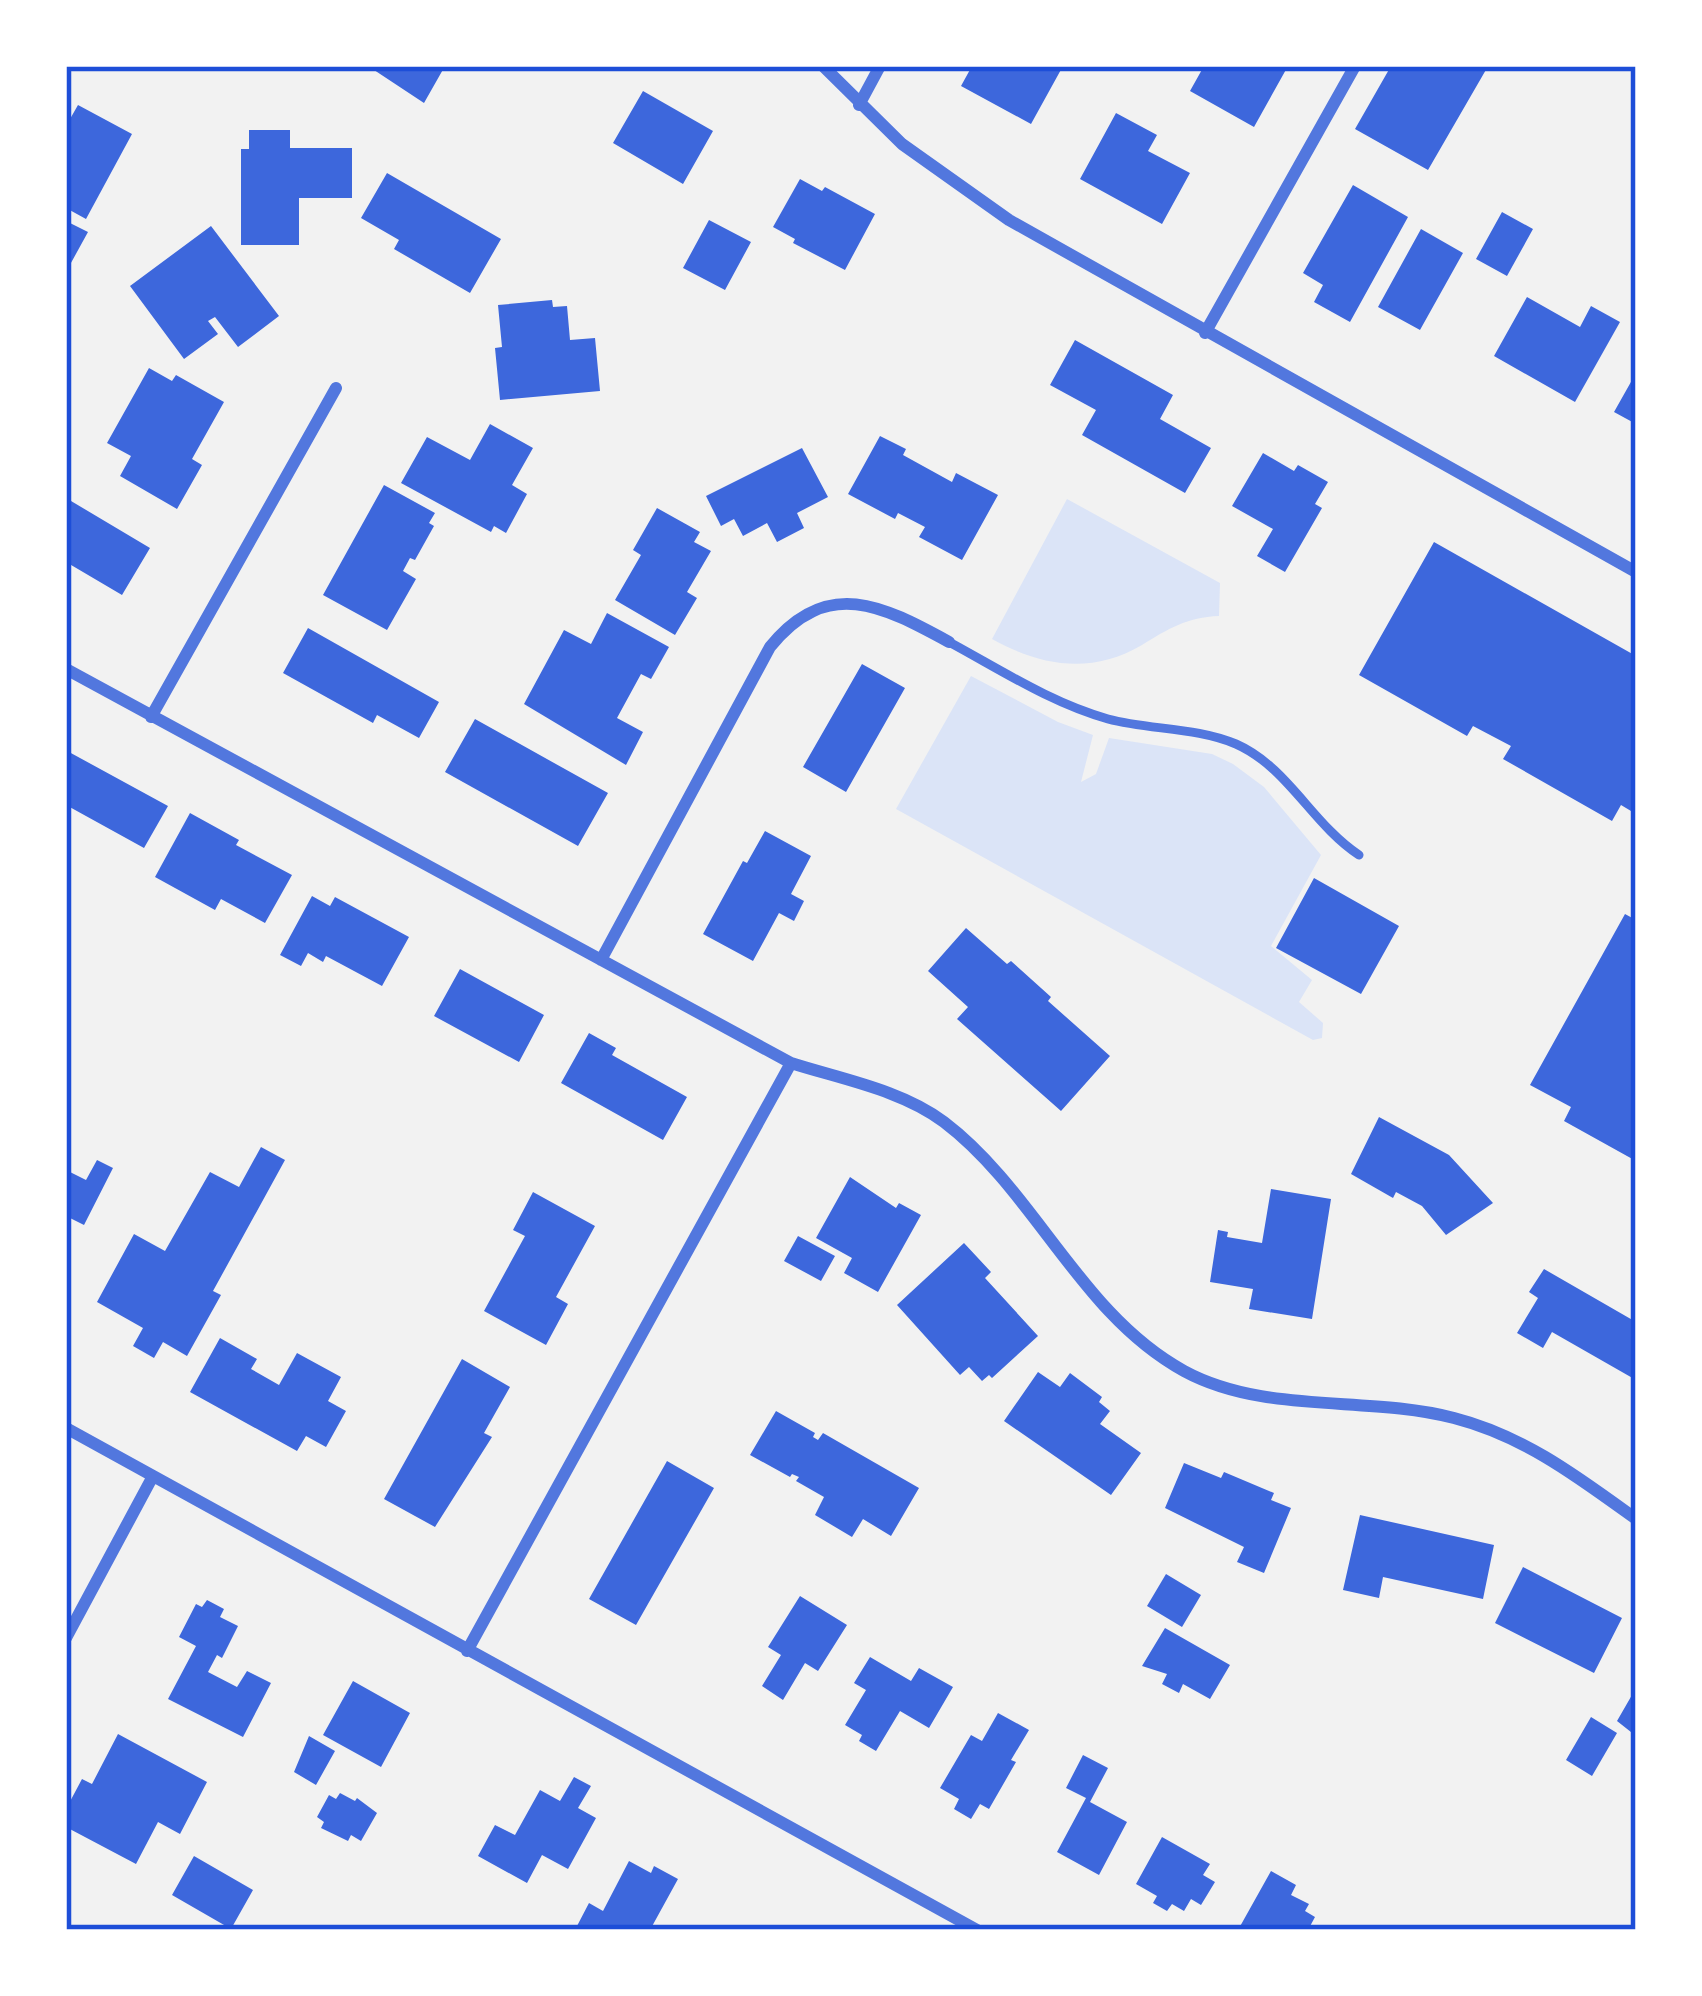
<svg xmlns="http://www.w3.org/2000/svg" width="1702" height="1996" font-family="Roboto,sans-serif">
	<rect width="100%" height="100%" fill="#f2f2f2"/>
	<path fill="#dbe4f7" d="M1067,499l153,84 -1,33c-32,1 -51,13 -77,29 -51,30 -101,21 -150,-6z
		M971,676l87,46 35,13 -12,47 15,-8 13,-36 103,16 21,10 31,23 57,68 -50,91 41,34 -13,22 24,21 -1,15 -9,2 -417,-231z"/>
	<path fill="#3d67dc" d="M368,66h77l-21,37z
		M972,66h91l-32,58 -70,-38z
		M1204,66h84l-34,61 -64,-36z
		M1391,66l96,2 -59,102 -73,-41z
		M643,91l70,40 -30,53 -70,-41z
		M78,105l54,29 -46,85 -20,-11v-82z
		M1116,113l41,22 -9,16 42,22 -28,51 -82,-45z
		M249,130h41v18h62v50h-53v47h-58v-96h8z
		M387,173l114,66 -31,54 -76,-44 5,-9 -38,-22z
		M800,179l22,12 3,-4 50,27 -30,56 -52,-27 2,-4 -22,-12z
		M1353,185l55,32 -58,105 -36,-20 9,-17 -20,-12z
		M1502,212l31,17 -26,47 -31,-17z
		M709,220l42,22 -26,48 -42,-22z
		M66,221l22,11 -22,40z
		M211,226l68,90 -41,31 -23,-30 -7,4 10,13 -34,25 -54,-73z
		M1421,229l42,24 -43,77 -42,-23z
		M1527,297l53,30 11,-21 29,16 -45,80 -81,-46z
		M552,300l1,7 14,-1 3,34 25,-2 5,53 -100,9 -5,-52 7,-1 -4,-42z
		M1075,340l98,55 -13,24 51,29 -26,45 -103,-58 14,-25 -46,-25z
		M149,368l23,13 4,-6 48,27 -32,57 10,6 -25,44 -57,-33 11,-20 -24,-13z
		M1636,373v51l-22,-12z
		M490,424l43,24 -21,37 15,9 -21,39 -12,-7 -3,6 -90,-49 26,-46 43,23z
		M880,436l26,13 -3,6 49,27 4,-9 42,22 -36,65 -43,-23 6,-10 -27,-14 -3,6 -47,-25z
		M802,448l26,49 -31,16 7,15 -27,14 -10,-19 -24,13 -9,-17 -13,7 -15,-30z
		M1263,453l31,18 4,-6 30,17 -13,22 7,4 -37,64 -28,-16 16,-27 -41,-23z
		M384,485l51,28 -6,10 5,3 -19,34 -5,-2 -7,13 13,8 -29,51 -64,-35z
		M66,498l84,50 -28,47 -56,-33z
		M657,508l43,24 -6,10 17,9 -24,41 10,6 -22,37 -60,-35 26,-45 -8,-5z
		M1434,542l202,114v158l-15,-9 -9,16 -109,-62 8,-13 -38,-20 -6,10 -108,-61z
		M607,613l62,34 -18,32 -10,-5 -24,44 26,14 -17,33 -102,-61 40,-74 27,14z
		M308,628l131,74 -20,36 -42,-23 -4,8 -90,-50z
		M862,664l43,24 -59,104 -43,-25z
		M475,719l133,74 -30,53 -133,-74z
		M69,752l99,54 -24,42 -78,-43z
		M190,813l49,27 -3,5 56,30 -27,48 -44,-24 -6,11 -60,-33z
		M765,831l46,25 -20,38 13,7 -10,20 -15,-8 -26,48 -50,-27 40,-73 4,2z
		M1314,878l85,48 -38,68 -85,-46z
		M312,896l18,10 5,-9 74,40 -27,49 -56,-30 -3,6 -15,-9 -7,13 -21,-11z
		M1625,914l11,6v241l-72,-40 7,-14 -41,-22z
		M966,928l41,36 4,-3 40,36 -3,4 62,55 -49,55 -104,-92 11,-12 -40,-36z
		M460,969l84,46 -25,47 -85,-46z
		M589,1033l27,15 -4,7 75,42 -24,43 -102,-57z
		M1379,1117l70,38 44,48 -47,32 -24,-29 -26,-14 -3,6 -42,-24z
		M261,1147l24,13 -72,131 8,4 -34,61 -24,-14 -9,16 -21,-12 10,-18 -46,-26 37,-68 31,17 45,-79 29,15z
		M97,1160l16,8 -29,57 -18,-9v-46l20,10z
		M850,1177l46,31 3,-5 22,12 -43,77 -34,-19 8,-15 -36,-20z
		M1271,1189l60,10 -19,120 -63,-10 4,-20 -43,-7 8,-52 10,2 -1,5 35,6z
		M533,1192l62,34 -39,71 12,7 -22,41 -62,-34 41,-75 -12,-6z
		M798,1236l37,20 -14,25 -37,-20z
		M964,1243l27,29 -6,6 53,58 -46,42 -3,-3 -7,6 -13,-14 -9,8 -63,-70z
		M1544,1269l92,53v58l-84,-48 -9,16 -26,-15 21,-35 -9,-6z
		M220,1338l37,21 -6,10 28,16 18,-32 44,24 -13,24 18,10 -20,36 -20,-11 -9,15 -107,-59z
		M462,1359l48,28 -26,46 8,4 -57,90 -51,-28z
		M1038,1372l22,15 10,-14 32,24 -3,5 11,9 -10,13 41,29 -30,42 -107,-74z
		M776,1411l39,22 -2,4 5,3 5,-7 96,55 -28,48 -28,-17 -11,18 -37,-22 9,-18 -28,-16 3,-4 -7,-3 -2,3 -40,-22z
		M667,1461l47,27 -78,137 -47,-26z
		M1184,1463l37,15 3,-6 50,21 -3,7 20,8 -27,65 -27,-11 7,-15 -79,-39z
		M1360,1515l134,30 -11,54 -100,-22 -4,21 -36,-8z
		M1523,1567l99,51 -28,55 -99,-50z
		M1166,1574l35,21 -19,32 -35,-21z
		M800,1596l47,29 -29,46 -13,-8 -22,37 -21,-14 19,-31 -13,-8z
		M207,1600l17,9 -4,8 18,9 -16,32 -5,-3 -9,17 29,15 10,-16 24,12 -28,54 -75,-38 28,-53 -17,-9 17,-33 6,3z
		M1165,1628l65,37 -20,34 -27,-15 -4,9 -17,-9 5,-10 -25,-8z
		M870,1657l41,24 8,-13 34,19 -24,41 -29,-17 -24,40 -17,-10 3,-6 -17,-10 21,-35 -12,-7z
		M353,1681l57,32 -29,54 -58,-32z
		M1636,1688v48l-19,-15z
		M998,1713l31,17 -18,30 5,2 -27,47 -9,-5 -9,15 -17,-10 5,-10 -19,-11 31,-53 11,6z
		M1591,1717l26,16 -25,43 -26,-16z
		M118,1734l89,48 -27,52 -22,-12 -22,42 -70,-37v-18l16,-30 10,5z
		M309,1736l26,15 -19,34 -22,-13z
		M1083,1755l25,13 -18,34 37,20 -28,53 -42,-23 29,-54 -20,-10z
		M574,1777l17,9 -13,22 18,10 -28,51 -26,-14 -15,28 -49,-27 17,-31 20,10 25,-45 20,11z
		M340,1793l15,8 2,-3 20,15 -16,28 -10,-6 -3,6 -27,-13 3,-6 -7,-5 12,-22 7,4z
		M1162,1837l48,27 -7,11 12,7 -14,23 -10,-6 -7,12 -12,-7 -5,7 -14,-8 4,-7 -21,-12z
		M194,1856l59,34 -22,39 -59,-34z
		M629,1861l22,12 3,-7 24,13 -28,51h-66l-7,-4 12,-23 14,8z
		M1271,1871l25,14 -5,10 18,9 -4,7 10,6 -7,13h-70z"/>
	<g fill="none" stroke-linecap="round" stroke-linejoin="round">
		<path stroke="#5277de" stroke-width="9" d="M949,642c52,28 102,61 159,77 41,11 88,8 128,25 52,23 76,80 123,111"/>
		<path stroke="#5277de" stroke-width="12" d="M823,66l79,78 107,76 627,352
			M859,105l21,-39
			M1205,333l150,-267
			M66,669l725,394c50,16 111,27 153,59 92,70 136,192 240,249 81,44 183,24 270,47 70,18 124,59 182,101
			M151,717l185,-329
			M601,960l169,-313c57,-71 113,-41 179,-5
			M66,1428l911,502
			M66,1638l87,-162
			M467,1651l324,-588"/>
	</g>
	<rect width="1702" height="1996" fill="none" stroke="#ffffff" stroke-width="138"/>
	<rect x="69" y="69" width="1564" height="1858" fill="none" stroke="#1d4ed8" stroke-width="4.5"/>
</svg>
